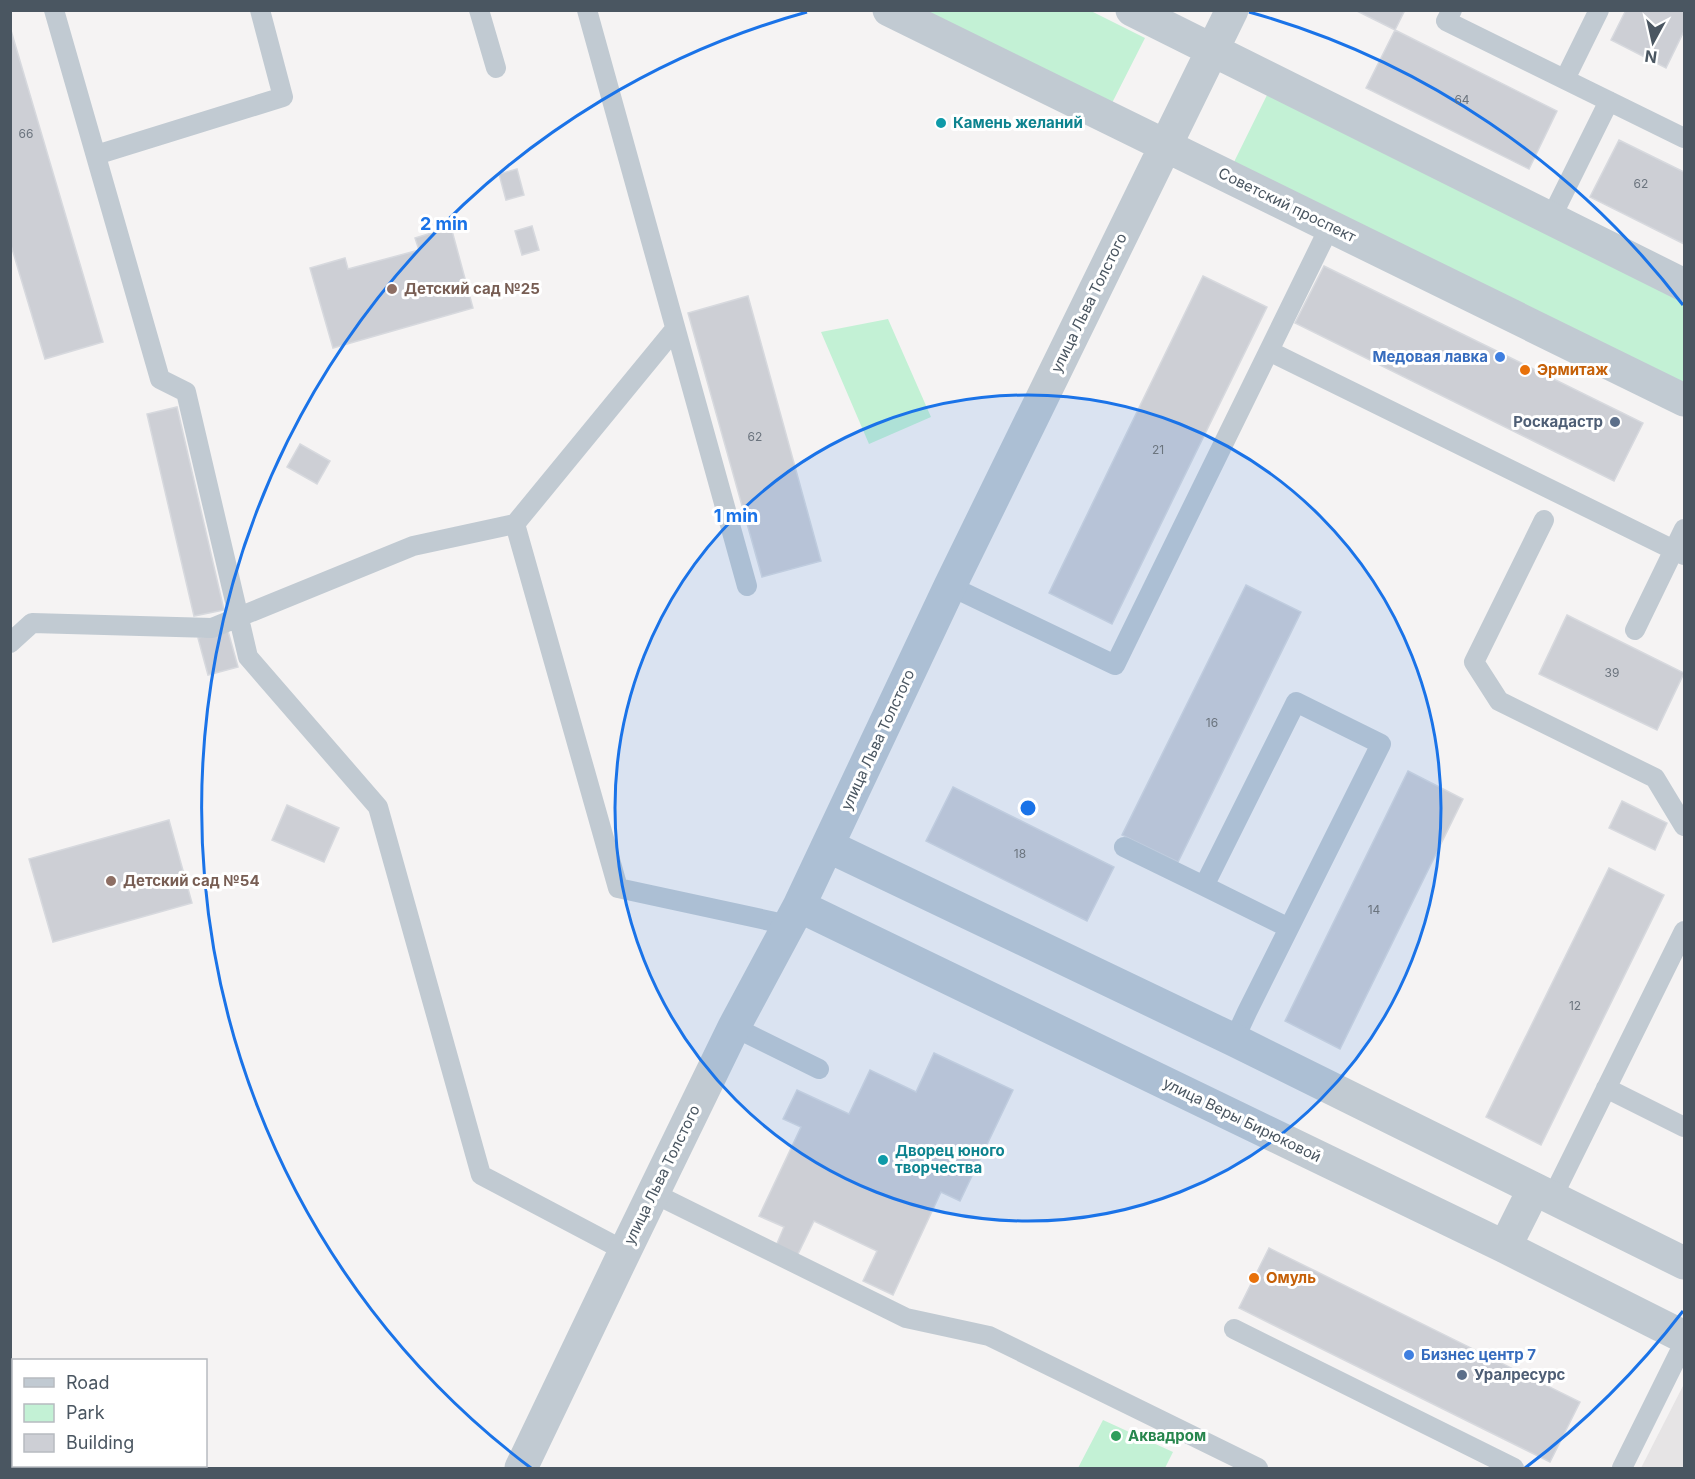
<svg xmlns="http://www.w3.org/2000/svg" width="1695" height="1479" font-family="Inter,sans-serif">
	<rect width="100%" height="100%" fill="#f5f3f3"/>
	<path fill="#e6e4e5" d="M1684,1384v84h-43z"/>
	<path fill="#c3f1d5" d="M926,11h165l54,27 -33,65z
		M1268,93l416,205v90l-451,-224z
		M888,319l43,98 -62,27 -48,-112z
		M1103,1420l70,32 -8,16h-87z"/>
	<path fill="#cdcfd5" stroke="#d7d9de" stroke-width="1.5" d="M1355,10h50l-10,20z
		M1626,10h58v21l-18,37 -55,-28z
		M10,27l93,315 -58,17 -35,-117z
		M1395,30l162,81 -28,58 -163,-81z
		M1619,140l65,32v72l-94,-47z
		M517,169l7,26 -18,5 -7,-26z
		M532,226l7,24 -17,5 -7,-24z
		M451,227l22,81 -140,40 -23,-80 35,-10 3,11 71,-19 -4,-12z
		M1324,266l319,157 -29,58 -319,-158z
		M1203,276l64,31 -155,317 -63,-31z
		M748,296l73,265 -59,16 -74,-264z
		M177,407l47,203 -30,6 -47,-202z
		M300,444l30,17 -13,23 -30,-17z
		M1246,585l55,27 -123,250 -56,-27z
		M1567,615l117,58 -27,57 -118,-56z
		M228,631l10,36 -30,8 -10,-37z
		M1408,771l55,28 -123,250 -55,-28z
		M953,787l161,80 -27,54 -161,-80z
		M1622,801l45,22 -12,27 -46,-22z
		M287,805l52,23 -15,34 -52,-22z
		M169,820l23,83 -139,39 -24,-83z
		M1609,868l55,27 -123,250 -55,-28z
		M934,1053l79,37 -53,111 -19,-9 -48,103 -30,-14 14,-30 -63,-30 -17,35 -21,-10 8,-19 -25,-11 42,-89 -18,-8 14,-29 52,24 21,-44 46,22z
		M1269,1248l311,154 -30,60 -311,-154z"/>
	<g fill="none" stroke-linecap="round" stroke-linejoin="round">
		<path stroke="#c1cad2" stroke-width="20" d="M54,10l106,369 26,13 62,265 130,150 103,368 144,76
			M479,10l17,58
			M587,10l160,576
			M1452,10l-6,11 238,117
			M1565,79l34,-69
			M96,155l187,-58 -23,-87
			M1551,218l58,-117
			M1269,351l415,204
			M1544,520l-70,142 25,39 156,77 29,48
			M515,524l103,364 171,37
			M950,586l165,79 215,-439
			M1635,630l49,-101
			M10,643l22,-20 180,5 201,-82 102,-22 160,-195
			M1124,847l80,39
			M734,1027l85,42
			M1234,1040l13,-28 134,-268 -85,-42 -92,184 85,42
			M1606,1088l78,39
			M653,1193l253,125 83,18 269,132
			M1552,1198l132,-267
			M1234,1329l280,139
			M1622,1468l62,-125"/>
		<path stroke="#c1cad2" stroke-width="33" d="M889,10l795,390
			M1132,10l552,275
			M828,846l406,194 450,223
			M799,906l706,341 179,90
			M1505,1247l29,-58
			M521,1468l104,-217 109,-224 65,-121 151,-320 282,-576"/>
	</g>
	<circle cx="1028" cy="808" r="413" fill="#1a73e8" fill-opacity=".12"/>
	<g fill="none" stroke="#1a73e8" stroke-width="3">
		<circle cx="1028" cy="808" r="413"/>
		<path d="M1683 1311A826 826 0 0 1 1525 1468M531 1468A826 826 0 0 1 807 12M1249 12A826 826 0 0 1 1683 305"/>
	</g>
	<g fill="#0f9aa8" stroke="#fff" stroke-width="2">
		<circle cx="941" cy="123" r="6"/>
		<circle cx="883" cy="1160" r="6"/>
	</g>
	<g fill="#8d6e63" stroke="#fff" stroke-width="2">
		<circle cx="392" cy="289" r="6"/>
		<circle cx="111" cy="881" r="6"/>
	</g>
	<g fill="#3f7fe0" stroke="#fff" stroke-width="2">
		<circle cx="1500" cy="357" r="6"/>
		<circle cx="1409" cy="1355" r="6"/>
	</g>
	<g fill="#e8710a" stroke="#fff" stroke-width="2">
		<circle cx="1525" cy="370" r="6"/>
		<circle cx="1254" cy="1278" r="6"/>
	</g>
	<g fill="#5c6f8a" stroke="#fff" stroke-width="2">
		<circle cx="1615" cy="422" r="6"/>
		<circle cx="1462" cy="1375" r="6"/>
	</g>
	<circle fill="#2e9e5b" stroke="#fff" stroke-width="2" cx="1116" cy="1436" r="6"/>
	<g text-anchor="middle" stroke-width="6" stroke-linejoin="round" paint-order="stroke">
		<g font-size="12" fill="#6b747e">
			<text x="1462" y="104">64</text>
			<text x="26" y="138">66</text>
			<text x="1641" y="188">62</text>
			<text x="755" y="441">62</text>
			<text x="1158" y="454">21</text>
			<text x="1612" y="677">39</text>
			<text x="1212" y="727">16</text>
			<text x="1020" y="858">18</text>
			<text x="1374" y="914">14</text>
			<text x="1575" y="1010">12</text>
		</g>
		<g font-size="15" font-weight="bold" fill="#0d838f" stroke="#fff" text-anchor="start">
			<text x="953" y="128">Камень желаний</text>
			<text x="895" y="1156">Дворец юного<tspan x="895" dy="17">творчества</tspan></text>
		</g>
		<g font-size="15" fill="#4a5661" stroke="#fff">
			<text transform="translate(1287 205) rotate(26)" y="5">Советский проспект</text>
			<text transform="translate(1089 303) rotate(-64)" y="5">улица Льва Толстого</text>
			<text transform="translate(878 740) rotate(-65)" y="5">улица Льва Толстого</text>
			<text transform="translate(1242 1120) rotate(26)" y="5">улица Веры Бирюковой</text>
			<text transform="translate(662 1175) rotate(-64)" y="5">улица Льва Толстого</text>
		</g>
		<g font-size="15" font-weight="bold" fill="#785e54" stroke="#fff" text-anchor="start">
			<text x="404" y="294">Детский сад №25</text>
			<text x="123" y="886">Детский сад №54</text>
		</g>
		<g font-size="15" font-weight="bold" fill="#366cbe" stroke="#fff" text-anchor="end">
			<text x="1488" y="362">Медовая лавка</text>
			<text x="1421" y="1360" text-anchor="start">Бизнес центр 7</text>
		</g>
		<g font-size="15" font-weight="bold" fill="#c56008" stroke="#fff" text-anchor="start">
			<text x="1537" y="375">Эрмитаж</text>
			<text x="1266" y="1283">Омуль</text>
		</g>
		<g font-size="15" font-weight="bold" fill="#4e5e75" stroke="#fff" text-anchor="end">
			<text x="1603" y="427">Роскадастр</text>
			<text x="1474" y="1380" text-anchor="start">Уралресурс</text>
		</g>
		<g font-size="15" font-weight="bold" fill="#27864d" stroke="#fff" text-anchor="start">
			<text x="1128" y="1441">Аквадром</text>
		</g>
	</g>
	<circle cx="1028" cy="808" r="9" fill="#1a73e8" stroke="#fff" stroke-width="3"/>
	<g font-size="18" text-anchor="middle" font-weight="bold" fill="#1a73e8" stroke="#fff" stroke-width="6" stroke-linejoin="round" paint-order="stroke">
		<text x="444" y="230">2 min</text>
		<text x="736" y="522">1 min</text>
	</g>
	<rect width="1695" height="1479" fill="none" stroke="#4a5661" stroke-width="24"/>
	<rect x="12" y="1359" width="195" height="108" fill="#ffffff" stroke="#b7bbc0" stroke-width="1.5"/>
	<rect x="24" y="1378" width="30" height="9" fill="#c1cad2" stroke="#b7bbc0" stroke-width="1.5"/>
	<text x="66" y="1389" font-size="18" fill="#4a5661">Road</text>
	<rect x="24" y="1404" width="30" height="18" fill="#c3f1d5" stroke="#b7bbc0" stroke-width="1.5"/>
	<text x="66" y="1419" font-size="18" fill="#4a5661">Park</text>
	<rect x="24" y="1434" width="30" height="18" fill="#cdcfd5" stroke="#b7bbc0" stroke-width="1.5"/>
	<text x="66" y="1449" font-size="18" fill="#4a5661">Building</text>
	<g transform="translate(1653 42) rotate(188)" stroke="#ffffff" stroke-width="4.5" paint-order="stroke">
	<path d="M0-4.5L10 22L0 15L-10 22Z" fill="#4a5661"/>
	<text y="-9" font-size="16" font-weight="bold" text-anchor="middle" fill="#4a5661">N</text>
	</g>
</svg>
